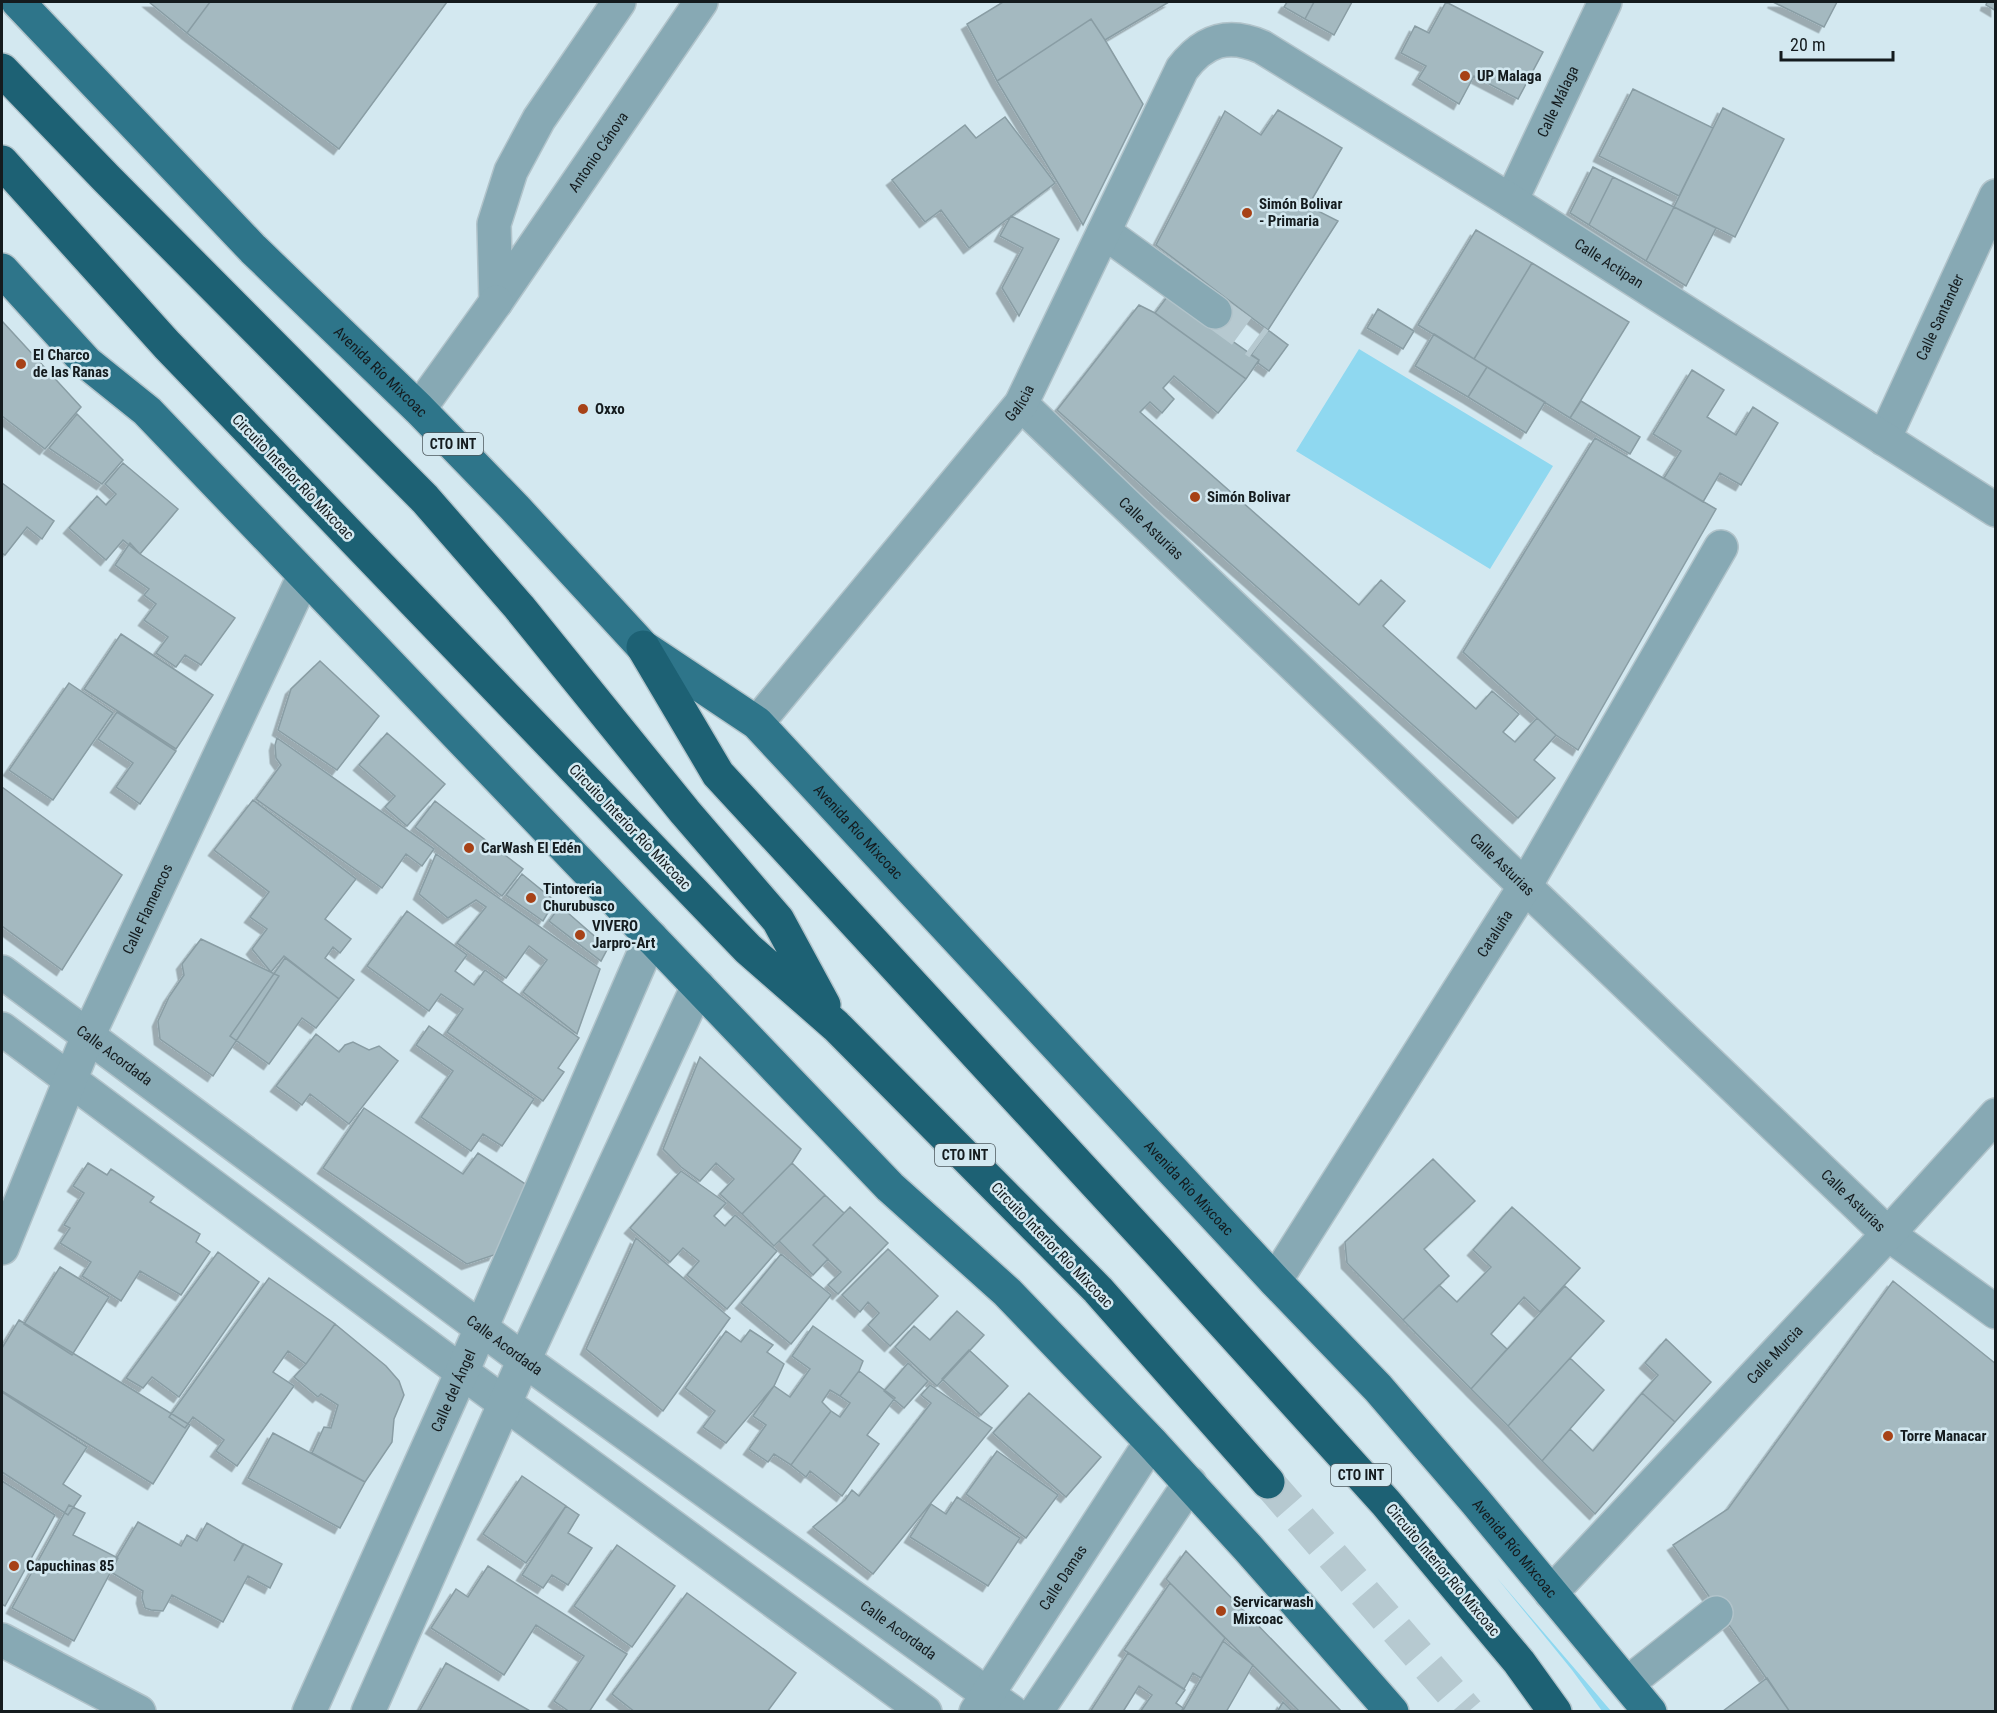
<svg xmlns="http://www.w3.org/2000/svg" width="1997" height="1713" font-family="'Roboto Condensed',sans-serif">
	<defs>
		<filter id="shadow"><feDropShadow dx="-5.5" dy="5.5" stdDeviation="0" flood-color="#0004"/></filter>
	</defs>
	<rect width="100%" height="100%" fill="#d3e8f0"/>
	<path fill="#8fd8f0" d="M1359,349l194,117 -63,103 -194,-118z
		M1497,1578l114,133h-9l-30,-41z"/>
	<path fill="#a4b9c0" stroke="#899da4" stroke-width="1.5" filter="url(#shadow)" d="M149,2h61l-23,31z
		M210,2h237l-108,147 -152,-116z
		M1003,2h166l-64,38 -14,-21 -94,62 -30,-57z
		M1287,2h27l-9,17 -21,-12z
		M1314,2h38l-18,33 -29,-16z
		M1446,2l97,50 -25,47 -44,-23 -15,28 -41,-25 8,-13 -25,-13 14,-27 14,7z
		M1773,2h64l-13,25z
		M1987,2h9v9l-10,-6z
		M1091,19l14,21 38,64 -60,121 -86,-144z
		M1633,89l80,39 -34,68 -80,-40z
		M1723,108l61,31 -49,98 -61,-30z
		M1278,110l64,38 -34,58 30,15 -70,109 -112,-85 69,-134 36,24z
		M1005,117l50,66 -86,65 -28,-38 -16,12 -33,-42 73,-55 11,13z
		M1593,167l20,10 -24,48 -19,-12z
		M1613,177l61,30 -28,54 -57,-36z
		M1674,207l42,21 -30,58 -40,-25z
		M1011,216l48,23 -40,77 -17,-28 21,-40 -23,-12z
		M1476,230l56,33 -58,96 -56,-34z
		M1532,263l97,59 -59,96 -96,-59z
		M1188,269l37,29 -18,25 52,37 -13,19 -91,-66z
		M1139,305l16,8 91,66 -28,34 -44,-37 -11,12 11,11 -12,14 -12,-11 -10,10 219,193 22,-25 24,21 -22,25 93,83 16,-18 27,23 -16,18 12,10 22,-24 19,17 -22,25 21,18 -37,40 -461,-408z
		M1378,309l36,22 -11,18 -36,-21z
		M2,321l79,86 -36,42 -43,-33z
		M1268,330l20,15 -19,26 -11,-8 1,-3 -8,-5z
		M1434,334l53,33 -19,30 -53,-31z
		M1487,367l58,35 -19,31 -58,-36z
		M1692,370l32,20 -17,27 29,18 17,-28 25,16 -37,62 -21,-12 -17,29 -39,-24 17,-27 -28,-17z
		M1581,401l59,36 -10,17 -60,-36z
		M77,414l46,46 -21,24 -53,-36z
		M1595,438l121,71 -138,241 -22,-15 -93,-83z
		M123,463l55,46 -38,45 -17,-14 -17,20 -37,-32 28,-32 9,9 10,-11 -11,-10z
		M2,483l52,38 -12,18 -15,-12 -22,28 -3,-2z
		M130,543l10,11 95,64 -34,47 -16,-10 -9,12 -20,-14 12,-16 -24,-17 12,-16 -12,-9 5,-6 -34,-24z
		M121,634l92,61 -37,54 -92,-60z
		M320,661l59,55 -42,54 -59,-40 13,-41z
		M69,683l44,30 -60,87 -44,-30z
		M117,712l59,39 -36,53 -24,-17 17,-24 -35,-24z
		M387,733l58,51 -38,42 -22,-19 10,-11 -36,-31z
		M277,738l157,111 -12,17 -16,-12 -24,34 -126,-89 25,-34 -5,-7 -1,-13z
		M2,787l120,88 -60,95 -60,-44z
		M253,800l103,79 -31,40 26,20 -11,14 -7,-6 -8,11 29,22 -15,19 -55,-43 -13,16 -19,-23 15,-20 -17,-12 19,-25 -55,-42z
		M435,801l88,68 -21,27 -87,-69z
		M436,854l164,115 -23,65 -54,-42 24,-32 -18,-14 -23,32 -49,-35 29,-36 -10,-7 -28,18 -29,-24z
		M522,874l33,27 -12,20 -37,-26z
		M560,906l48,42 -7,13 -52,-40z
		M407,911l60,44 -12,16 19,14 11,-15 94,68 -21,30 6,4 -21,29 -96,-69 16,-23 -22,-15 -12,17 -62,-45z
		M201,939l78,37 -66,100 -53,-37 -2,-18 11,-24 15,-22 -2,-11z
		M285,958l54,41 -23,29 -14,-10 -33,46 -39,-28z
		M429,1026l105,73 -32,47 -19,-12 -12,17 -50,-34 32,-46 -37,-26z
		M316,1034l23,18 6,-7 8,-3 16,8 10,-4 19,15 -49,63 -39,-30 -8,11 -26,-19z
		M700,1057l101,92 -9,14 -50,51 -22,-20 14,-15 -18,-16 -16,18 -19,-14 -18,-18z
		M364,1108l99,66 15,-21 52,34 -36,68 -27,9 -144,-96z
		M1433,1159l42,42 -51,48 25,27 -46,44 -56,-57 -2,-21z
		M88,1163l19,12 4,-6 43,28 -4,5 50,32 -4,8 14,10 -29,43 -41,-24 -19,30 -39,-25 9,-14 -31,-19 10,-15 -6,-3 20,-32 -11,-7z
		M792,1163l33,32 -51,51 -32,-32z
		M681,1171l45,32 -12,13 11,10 10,-11 42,36 -50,58 -40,-34 12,-14 -16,-13 -13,14 -40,-34z
		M825,1195l19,18 -31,32 15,14 -15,16 -34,-34z
		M850,1207l38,36 -50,51 -10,-9 13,-13 -28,-27z
		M1512,1207l68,61 -40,44 -16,-15 -33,37 16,15 -36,40 -68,-69 36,-35 18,17 34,-35 -18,-17z
		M636,1238l94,80 -67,93 -77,-62z
		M888,1249l50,47 -48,50 -22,-21 11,-12 -11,-11 -8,10 -18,-17z
		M218,1252l41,30 -80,115 -27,-20 -9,11 -17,-10z
		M781,1254l50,41 -40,49 -50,-41z
		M60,1267l49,30 -37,58 -48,-31z
		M269,1278l66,46 -29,40 -18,-13 -15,21 21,14 -57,80 -21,-15 8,-11 -31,-23 -8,11 -16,-11z
		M1893,1281l103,83v348h-206l-117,-167 55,-36z
		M1565,1286l39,35 -96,105 -37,-37z
		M957,1311l27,24 -47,51 -42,-39 19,-21 16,14z
		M19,1320l171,105 -37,59 -151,-93v-43z
		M335,1324l51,42 13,15 5,14 -10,24 -2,23 -27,40 -53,-29 12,-26 7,1 7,-23 -17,-11 -3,3 -24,-20 12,-13z
		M813,1326l50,35 -4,10 -19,25 -10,-6 -8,12 9,9 -40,54 -17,-11 -6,8 -19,-13 17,-24 -13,-9 21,-30 16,11 20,-28 -18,-13z
		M750,1330l23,15 -6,7 17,12 -10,22 -48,57 -23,-16 12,-16 -30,-23 41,-57 15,11z
		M1666,1339l45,43 -36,40 -33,-29 16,-18 -13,-12z
		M969,1350l39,36 -27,29 -39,-36z
		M1570,1358l34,32 -62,71 -34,-35z
		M908,1363l20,18 -24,27 -20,-17z
		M859,1371l36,27 -28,37 12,9 -37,52 -32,-25 -4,6 -15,-12 40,-54 9,6 10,-14 -10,-7z
		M930,1385l62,43 -119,146 -60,-47 32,-27 7,-10 7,6 72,-93 -10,-8z
		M2,1392l85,55 -24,37 18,12 -13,19 -66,-43z
		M1029,1393l72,64 -35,40 -73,-64z
		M1642,1393l33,29 -80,92 -53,-53 28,-32 23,22z
		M273,1433l92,49 -25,46 -92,-50z
		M997,1451l61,44 -32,43 -60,-44z
		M522,1476l44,30 -40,57 -43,-29z
		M2,1481l53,34 -50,91 -3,-2z
		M957,1497l63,41 -32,48 -78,-49 21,-33 15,10z
		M69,1505l16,8 -12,22 45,23 -44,83 -62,-33z
		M566,1506l13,9 -11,18 24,15 -24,37 -16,-10 -9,13 -21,-13z
		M138,1522l43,24 6,-11 10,6 10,-18 36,21 -9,17 10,-17 38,20 -12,24 -22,-12 -25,46 -51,-27 -9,16 -12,-1 -6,-2 -3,-10 1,-7 -34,-20z
		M617,1545l58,41 -43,61 -58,-41z
		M1186,1551l156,161h-42l-130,-129 -4,-4z
		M488,1566l139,88 -38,58h-19l-16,-11 30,-45 -48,-31 -32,50 -73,-47 25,-39 12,8z
		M1170,1583l55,55 -24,40 -8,-5 -9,16 -60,-39z
		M687,1593l109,80 -29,39h-132l-23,-18z
		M1223,1641l30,24 -27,47h-44z
		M1128,1653l57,37 -9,13 7,5 -2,4h-41l12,-17 -13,-9 -15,24 2,2h-36z
		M446,1663l86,49h-113z
		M1767,1678l23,34h-66l-1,-1z
		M1283,1702l10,10h-16z"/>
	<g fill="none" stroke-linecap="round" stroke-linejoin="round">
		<path stroke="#b6c9d0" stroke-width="33" stroke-dasharray="33 16" stroke-linecap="butt" d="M1215,312l44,32"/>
		<path stroke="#b6c9d0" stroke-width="33" stroke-dasharray="33 16" stroke-linecap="butt" d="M1268,1482l200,230"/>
		<defs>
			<g id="minor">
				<path id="s1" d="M619,2l-80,117 -28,52 -17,53 2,78 205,-300"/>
				<path id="s2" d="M1511,201l94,-199"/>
				<path d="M1104,232l111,80"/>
				<path id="s3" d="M1021,404l867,830 108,78"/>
				<path d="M419,409l77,-107"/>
				<path id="s4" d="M1884,439l112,-243"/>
				<path id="s5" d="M757,723l264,-319 161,-335c22,-29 46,-37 80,-22l249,154 485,309"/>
				<path id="s6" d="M2,972l522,388 488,352"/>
				<path d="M2,1029l460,343 463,340"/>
				<path id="s7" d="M2,1248l86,-212 216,-460"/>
				<path id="s8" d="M1275,1281l250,-395 196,-339"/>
				<path id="s9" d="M1551,1593l337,-359 108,-119"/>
				<path d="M2,1640l137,72"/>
				<path d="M1628,1683l88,-70"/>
				<path id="s10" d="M309,1712l153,-340 189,-435"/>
				<path d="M368,1712l156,-352 174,-374"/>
				<path id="s11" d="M976,1712l175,-270"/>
				<path d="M1036,1712l154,-229"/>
			</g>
			<g id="major">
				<path id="s12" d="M18,2l235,247 166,160 96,99 128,139 114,76 518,558 103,107 98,114 174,210"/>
				<path d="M2,270l84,92 61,49 743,776 117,105 144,150 97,106 144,164"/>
			</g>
			<path id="highway" d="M2,70l104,108 319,321 94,108 166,205 93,108 46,85
				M2,162l165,183 581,604 88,77 262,264 170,192
				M643,647l75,127 438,475 230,254 133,159 36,50"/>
		</defs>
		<use href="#minor" stroke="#b1c3ca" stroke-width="36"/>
		<use href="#major" stroke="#b1c3ca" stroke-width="36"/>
		<use href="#highway" stroke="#b1c3ca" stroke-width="36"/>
		<use href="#minor" stroke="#87a9b4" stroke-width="33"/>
		<use href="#major" stroke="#2e758a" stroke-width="33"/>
		<use href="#highway" stroke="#1d6174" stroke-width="33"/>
	</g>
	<g fill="#a74217" stroke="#d3e8f0" stroke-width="2">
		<circle cx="1465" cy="76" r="6"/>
		<circle cx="1247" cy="213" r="6"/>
		<circle cx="21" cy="364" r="6"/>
		<circle cx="583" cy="409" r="6"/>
		<circle cx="1195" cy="497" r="6"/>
		<circle cx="469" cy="848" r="6"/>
		<circle cx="531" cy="898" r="6"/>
		<circle cx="580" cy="935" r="6"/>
		<circle cx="1888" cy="1436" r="6"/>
		<circle cx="14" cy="1566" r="6"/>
		<circle cx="1221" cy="1611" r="6"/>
	</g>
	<g text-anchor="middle" stroke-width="5" stroke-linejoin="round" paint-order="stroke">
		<g fill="#d3e8f0" stroke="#4d585d" stroke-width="1.5">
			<rect x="423" y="433" width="60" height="22" rx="4.5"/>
			<rect x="935" y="1144" width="60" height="22" rx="4.5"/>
			<rect x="1331" y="1464" width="60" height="22" rx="4.5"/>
		</g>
		<g font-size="14" font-weight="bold" fill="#141b1e">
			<text x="453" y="449">CTO INT</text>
			<text x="965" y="1160">CTO INT</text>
			<text x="1361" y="1480">CTO INT</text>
		</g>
		<g font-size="15" font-weight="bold" fill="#141b1e" stroke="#d3e8f0" text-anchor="start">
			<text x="1477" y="81">UP Malaga</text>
			<text x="1259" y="209">Simón Bolivar<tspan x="1259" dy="17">- Primaria</tspan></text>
			<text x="33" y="360">El Charco<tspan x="33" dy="17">de las Ranas</tspan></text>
			<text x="595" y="414">Oxxo</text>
			<text x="1207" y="502">Simón Bolivar</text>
			<text x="481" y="853">CarWash El Edén</text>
			<text x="543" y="894">Tintoreria<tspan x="543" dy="17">Churubusco</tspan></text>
			<text x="592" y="931">VIVERO<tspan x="592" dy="17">Jarpro-Art</tspan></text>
			<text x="1900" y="1441">Torre Manacar</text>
			<text x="26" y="1571">Capuchinas 85</text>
			<text x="1233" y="1607">Servicarwash<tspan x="1233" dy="17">Mixcoac</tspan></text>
		</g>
		<g font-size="15" fill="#141b1e" stroke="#d3e8f0">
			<text dy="5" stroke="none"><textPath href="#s2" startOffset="110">Calle Málaga</textPath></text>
			<text dy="5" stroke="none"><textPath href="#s1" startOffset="516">Antonio Cánova</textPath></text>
			<text dy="5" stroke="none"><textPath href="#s5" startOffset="1286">Calle Actipan</textPath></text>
			<text dy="5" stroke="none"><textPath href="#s4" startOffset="134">Calle Santander</textPath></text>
			<text dy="5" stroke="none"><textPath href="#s12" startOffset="518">Avenida Río Mixcoac</textPath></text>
			<text dy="5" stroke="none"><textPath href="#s5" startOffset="414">Galicia</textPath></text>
			<text transform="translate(293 477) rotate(46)" y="5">Circuito Interior Río Mixcoac</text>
			<text dy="5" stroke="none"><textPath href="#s3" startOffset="180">Calle Asturias</textPath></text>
			<text transform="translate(630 827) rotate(46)" y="5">Circuito Interior Río Mixcoac</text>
			<text dy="5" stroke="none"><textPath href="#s12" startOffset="1184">Avenida Río Mixcoac</textPath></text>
			<text dy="5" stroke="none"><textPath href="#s3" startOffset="666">Calle Asturias</textPath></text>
			<text dy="5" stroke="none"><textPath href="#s7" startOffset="369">Calle Flamencos</textPath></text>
			<text dy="5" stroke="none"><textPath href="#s8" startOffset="411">Cataluña</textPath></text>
			<text dy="5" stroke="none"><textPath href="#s6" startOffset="140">Calle Acordada</textPath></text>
			<text dy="5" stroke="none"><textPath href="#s12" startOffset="1670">Avenida Río Mixcoac</textPath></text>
			<text dy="5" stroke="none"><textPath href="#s3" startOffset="1152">Calle Asturias</textPath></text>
			<text transform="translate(1052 1245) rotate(46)" y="5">Circuito Interior Río Mixcoac</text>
			<text dy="5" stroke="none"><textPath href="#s6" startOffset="626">Calle Acordada</textPath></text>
			<text dy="5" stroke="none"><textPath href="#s9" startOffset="327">Calle Murcia</textPath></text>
			<text dy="5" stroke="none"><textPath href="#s10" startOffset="352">Calle del Ángel</textPath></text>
			<text dy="5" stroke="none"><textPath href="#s12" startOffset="2156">Avenida Río Mixcoac</textPath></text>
			<text transform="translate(1443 1570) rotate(50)" y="5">Circuito Interior Río Mixcoac</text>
			<text dy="5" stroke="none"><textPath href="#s11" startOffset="160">Calle Damas</textPath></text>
			<text dy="5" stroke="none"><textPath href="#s6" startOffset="1112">Calle Acordada</textPath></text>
		</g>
	</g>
	<rect width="1997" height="1713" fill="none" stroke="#141b1e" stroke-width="6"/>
	<path d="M1781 51v9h112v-9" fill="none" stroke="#141b1e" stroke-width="3"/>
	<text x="1790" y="51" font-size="18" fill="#141b1e" stroke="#d3e8f0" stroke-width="4.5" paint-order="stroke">20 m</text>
</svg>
